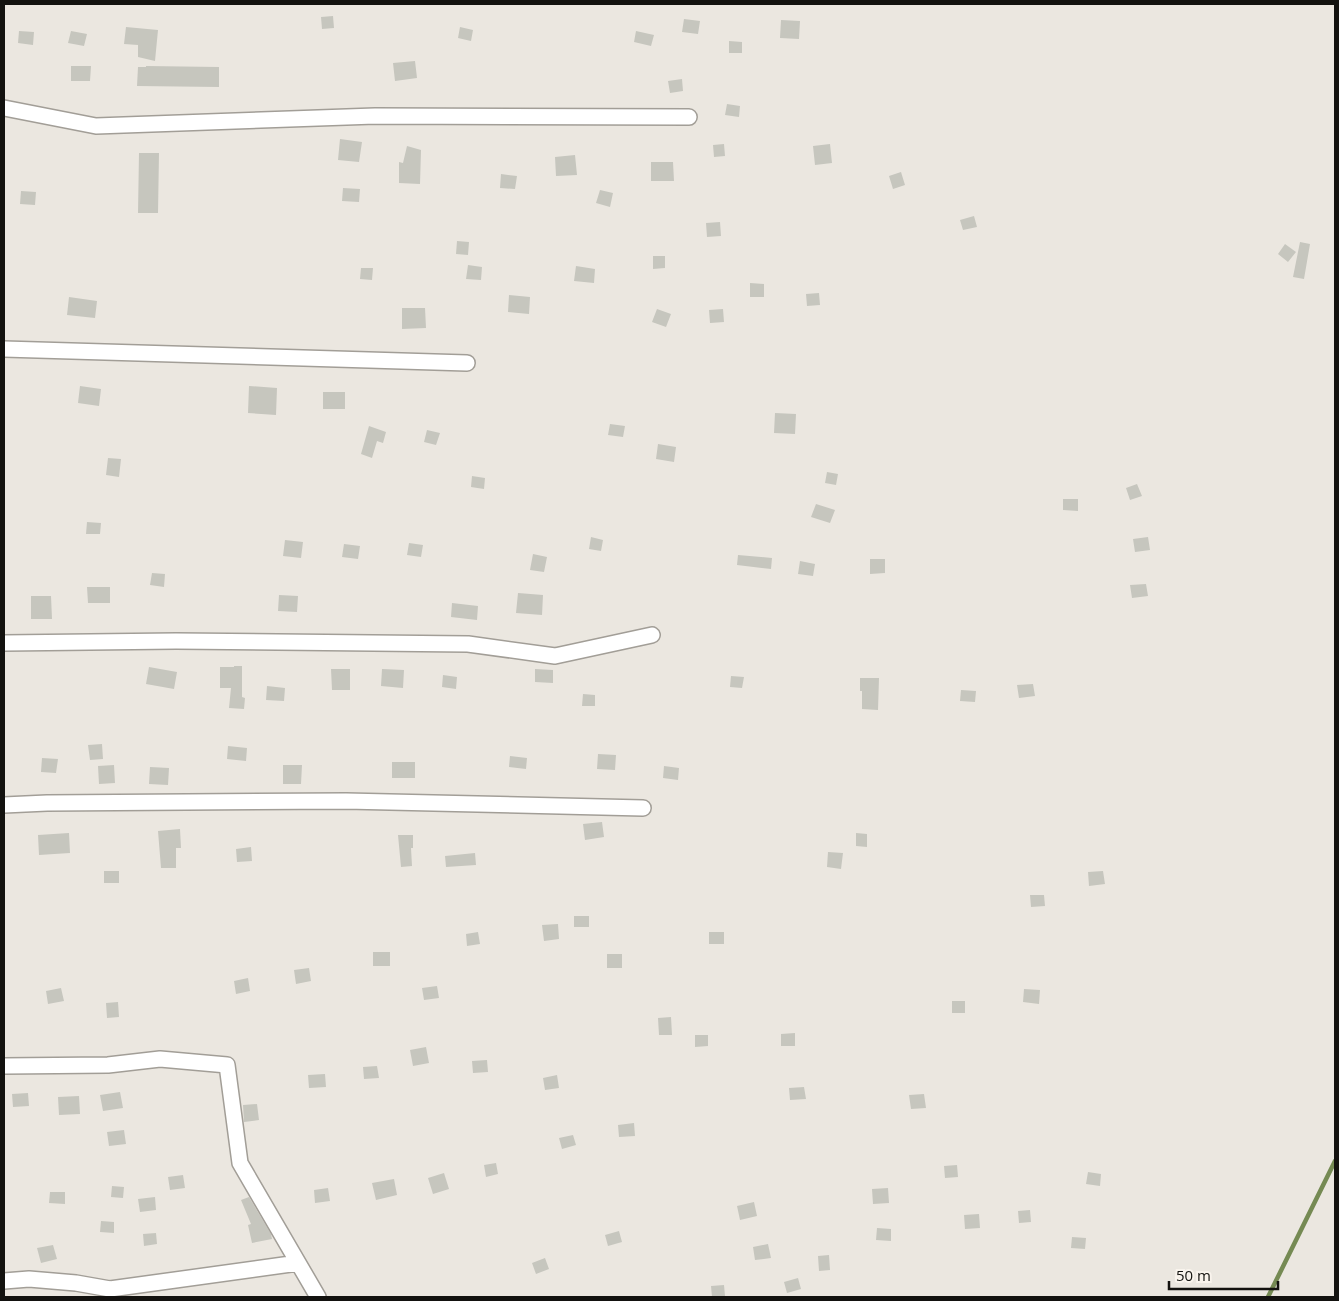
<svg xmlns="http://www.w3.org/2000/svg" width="1339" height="1301" font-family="'Open Sans',sans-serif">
	<rect width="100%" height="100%" fill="#ebe7e0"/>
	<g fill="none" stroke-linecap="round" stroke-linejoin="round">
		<path stroke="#758a53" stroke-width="4.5" d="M1268,1297l67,-136"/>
	</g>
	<path fill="#c6c6be" d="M333,16l1,12 -12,1 -1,-12z
		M684,19l16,2 -2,13 -16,-2z
		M781,20l19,1 -1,18 -19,-1z
		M126,27l32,3 -3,31 -17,-4v-12l-14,-1z
		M460,27l13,3 -2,11 -13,-3z
		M19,31l15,1 -1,13 -15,-2z
		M71,31l16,3 -3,12 -16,-3z
		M636,31l18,4 -3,11 -17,-4z
		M729,41l13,1v11h-13z
		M415,61l2,17 -22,3 -2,-18z
		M71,66h20l-1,15h-19z
		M146,66l73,1v20l-82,-1 1,-19h8z
		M682,79l1,12 -13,2 -2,-12z
		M727,104l13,2 -1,11 -14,-2z
		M340,139l22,3 -3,20 -21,-2z
		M724,144l1,12 -11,1 -1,-12z
		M830,144l2,19 -17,2 -2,-19z
		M407,146l14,4 -1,34 -21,-1v-21l4,1z
		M139,153h20l-1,60h-20z
		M575,155l2,20 -21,1 -1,-19z
		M651,162h22l1,19h-23z
		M901,172l4,13 -12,4 -4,-13z
		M501,174l16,2 -2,13 -15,-1z
		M343,188l17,1 -1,13 -17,-1z
		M600,190l13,3 -3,14 -14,-4z
		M21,191l15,1 -1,13 -15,-1z
		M974,216l3,11 -14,3 -3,-10z
		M720,222l1,14 -14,1 -1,-14z
		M457,241l12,1 -1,13 -12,-1z
		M1300,242l10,2 -6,35 -11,-2z
		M1285,244l11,8 -8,10 -10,-8z
		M653,256h12v12l-12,1z
		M468,265l14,2 -1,13 -15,-1z
		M576,266l19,3 -1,14 -20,-2z
		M361,268h12l-1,12 -12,-1z
		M750,283l14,1v13h-14z
		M819,293l1,12 -13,1 -1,-12z
		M509,295l21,2 -1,17 -21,-2z
		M69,297l28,4 -2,17 -28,-3z
		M402,308h23l1,20 -24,1z
		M657,309l14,5 -5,13 -14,-5z
		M723,309l1,13 -14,1 -1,-13z
		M80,386l21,3 -2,17 -21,-3z
		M249,386l28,2 -1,27 -28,-2z
		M323,392h22v17h-22z
		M775,413l21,1 -1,20 -21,-1z
		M610,424l15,2 -2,11 -15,-2z
		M369,426l17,6 -3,11 -6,-2 -5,17 -11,-4z
		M427,430l13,3 -4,12 -12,-3z
		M658,444l18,3 -2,15 -18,-3z
		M108,458l13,1 -2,18 -13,-2z
		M827,472l11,2 -2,11 -11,-2z
		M472,476l13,2 -1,11 -13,-2z
		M1137,484l5,12 -12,4 -4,-12z
		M1063,499h15v12l-15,-1z
		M816,504l19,6 -5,13 -19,-6z
		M87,522l14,1 -1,11h-14z
		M591,537l12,3 -2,11 -12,-2z
		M1148,537l2,13 -15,2 -2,-13z
		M285,540l18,2 -2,16 -18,-2z
		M409,543l14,2 -2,12 -14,-2z
		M344,544l16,2 -2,13 -16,-2z
		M533,554l14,3 -3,15 -14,-2z
		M738,555l34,3 -1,11 -34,-4z
		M870,559h15v14l-15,1z
		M800,561l15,3 -2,12 -15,-2z
		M152,573l13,1 -1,13 -14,-2z
		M1146,584l2,12 -16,2 -2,-13z
		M87,587h23v16h-22z
		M518,593l25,2 -1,20 -26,-2z
		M279,595l19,1 -1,16 -19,-1z
		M31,596h20l1,23h-21z
		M452,603l26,3 -1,14 -26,-3z
		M234,666h8v31l3,1 -1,11 -15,-1 2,-20h-11v-21h14z
		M149,667l28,5 -3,17 -28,-5z
		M331,669h19v21h-18z
		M382,669l22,1 -1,18 -22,-2z
		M535,669l18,1v13l-18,-1z
		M443,675l14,2 -1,12 -14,-2z
		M731,676l13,1 -2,11 -12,-1z
		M860,678h19l-1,32 -16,-1v-18h-2z
		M1033,684l2,12 -16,2 -2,-13z
		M267,686l18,2 -1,13 -18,-1z
		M961,690l15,1 -1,11 -15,-1z
		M583,694l12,1v11h-13z
		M102,744l1,15 -13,1 -2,-15z
		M228,746l19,2 -1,13 -19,-2z
		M598,754l18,1 -1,15 -18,-1z
		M510,756l17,2 -1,11 -17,-2z
		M42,758l16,1 -2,14 -15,-1z
		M392,762h23v16h-23z
		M114,765l1,18 -16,1 -1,-18z
		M283,765h19l-1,19h-18z
		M664,766l15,2 -1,12 -15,-2z
		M150,767l19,1 -1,17 -19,-1z
		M602,822l2,15 -19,3 -2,-16z
		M180,829l1,19h-5v20h-15l-3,-37z
		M69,833l1,20 -31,2 -1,-20z
		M856,833l11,1v13l-11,-1z
		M398,835h15v13h-2l1,18 -11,1z
		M251,847l1,14 -15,1 -1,-13z
		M828,852l15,1 -2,16 -14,-2z
		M475,853l1,12 -30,2 -1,-11z
		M104,871h15v12h-15z
		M1103,871l2,13 -16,2 -1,-14z
		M1030,895h14l1,11 -14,1z
		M574,916h15v11h-15z
		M558,924l1,15 -15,2 -2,-16z
		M478,932l2,12 -13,2 -1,-12z
		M709,932h15v12h-15z
		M373,952h17v14h-17z
		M607,954h15v14h-15z
		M309,968l2,13 -15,3 -2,-14z
		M248,978l2,13 -14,3 -2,-13z
		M437,986l2,12 -15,2 -2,-12z
		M61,988l3,13 -16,3 -2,-13z
		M1024,989l16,1 -1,14 -16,-2z
		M952,1001h13v12h-13z
		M118,1002l1,15 -12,1 -1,-15z
		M671,1017l1,18h-13l-1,-17z
		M795,1033v13h-14v-12z
		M695,1035h13v11l-13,1z
		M426,1047l3,16 -16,3 -3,-16z
		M487,1060l1,12 -15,1 -1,-12z
		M377,1066l2,12 -15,1 -1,-12z
		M325,1074l1,13 -17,1 -1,-13z
		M557,1075l2,13 -14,2 -2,-12z
		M804,1087l2,12 -16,1 -1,-12z
		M120,1092l3,16 -20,3 -3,-16z
		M28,1093l1,13 -16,1 -1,-13z
		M924,1094l2,14 -15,1 -2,-14z
		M79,1096l1,18 -21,1 -1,-18z
		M257,1104l2,16 -15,2 -1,-17z
		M634,1123l1,13 -16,1 -1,-12z
		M124,1130l2,14 -17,2 -2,-14z
		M573,1135l3,10 -14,4 -3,-11z
		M496,1163l2,11 -12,3 -2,-12z
		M957,1165l1,12 -13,1 -1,-12z
		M1088,1172l13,2 -1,12 -14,-2z
		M444,1173l5,16 -16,5 -5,-16z
		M183,1175l2,13 -15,2 -2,-13z
		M394,1179l3,16 -21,5 -4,-17z
		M112,1186l12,1 -1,11 -12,-1z
		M328,1188l2,13 -15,2 -1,-13z
		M888,1188l1,15 -16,1 -1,-15z
		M50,1192h15v12l-16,-1z
		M155,1197l1,13 -16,2 -2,-13z
		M249,1197l22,37 1,5 -20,4 -4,-18 3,-1 -10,-24z
		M754,1202l3,14 -17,4 -3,-14z
		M1030,1210l1,12 -12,1 -1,-12z
		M979,1214l1,14 -15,1 -1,-14z
		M101,1221l13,1v11l-14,-1z
		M877,1228l14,1v12l-15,-1z
		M619,1231l3,11 -14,4 -3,-11z
		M156,1233l1,11 -13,2 -1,-12z
		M1072,1237l14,1 -1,11 -14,-1z
		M768,1244l3,14 -16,2 -2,-13z
		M53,1245l4,14 -16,4 -4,-15z
		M829,1255l1,15 -11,1 -1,-15z
		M545,1258l4,11 -13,5 -4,-11z
		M798,1278l3,11 -14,4 -3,-11z
		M724,1285l1,11 -13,1 -1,-11z"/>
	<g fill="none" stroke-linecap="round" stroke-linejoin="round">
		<defs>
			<path id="street" d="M4,108l92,18 279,-10 314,1
				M4,349l463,14
				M4,643l172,-2 292,3 87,12 97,-21
				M4,805l43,-2 299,-2 297,7
				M4,1066l104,-1 52,-6 67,6 13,98 78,134
				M4,1281l25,-2 47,4 34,6 188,-26"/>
		</defs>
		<use href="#street" stroke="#a29e97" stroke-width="18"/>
		<use href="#street" stroke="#fff" stroke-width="15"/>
	</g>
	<rect width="1339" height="1301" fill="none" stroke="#13120f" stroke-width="10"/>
	<path d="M1169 1281v8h109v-8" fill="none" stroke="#13120f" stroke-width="2.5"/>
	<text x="1176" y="1281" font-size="15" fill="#13120f" stroke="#f9f4ed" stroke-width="4" paint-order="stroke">50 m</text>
</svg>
